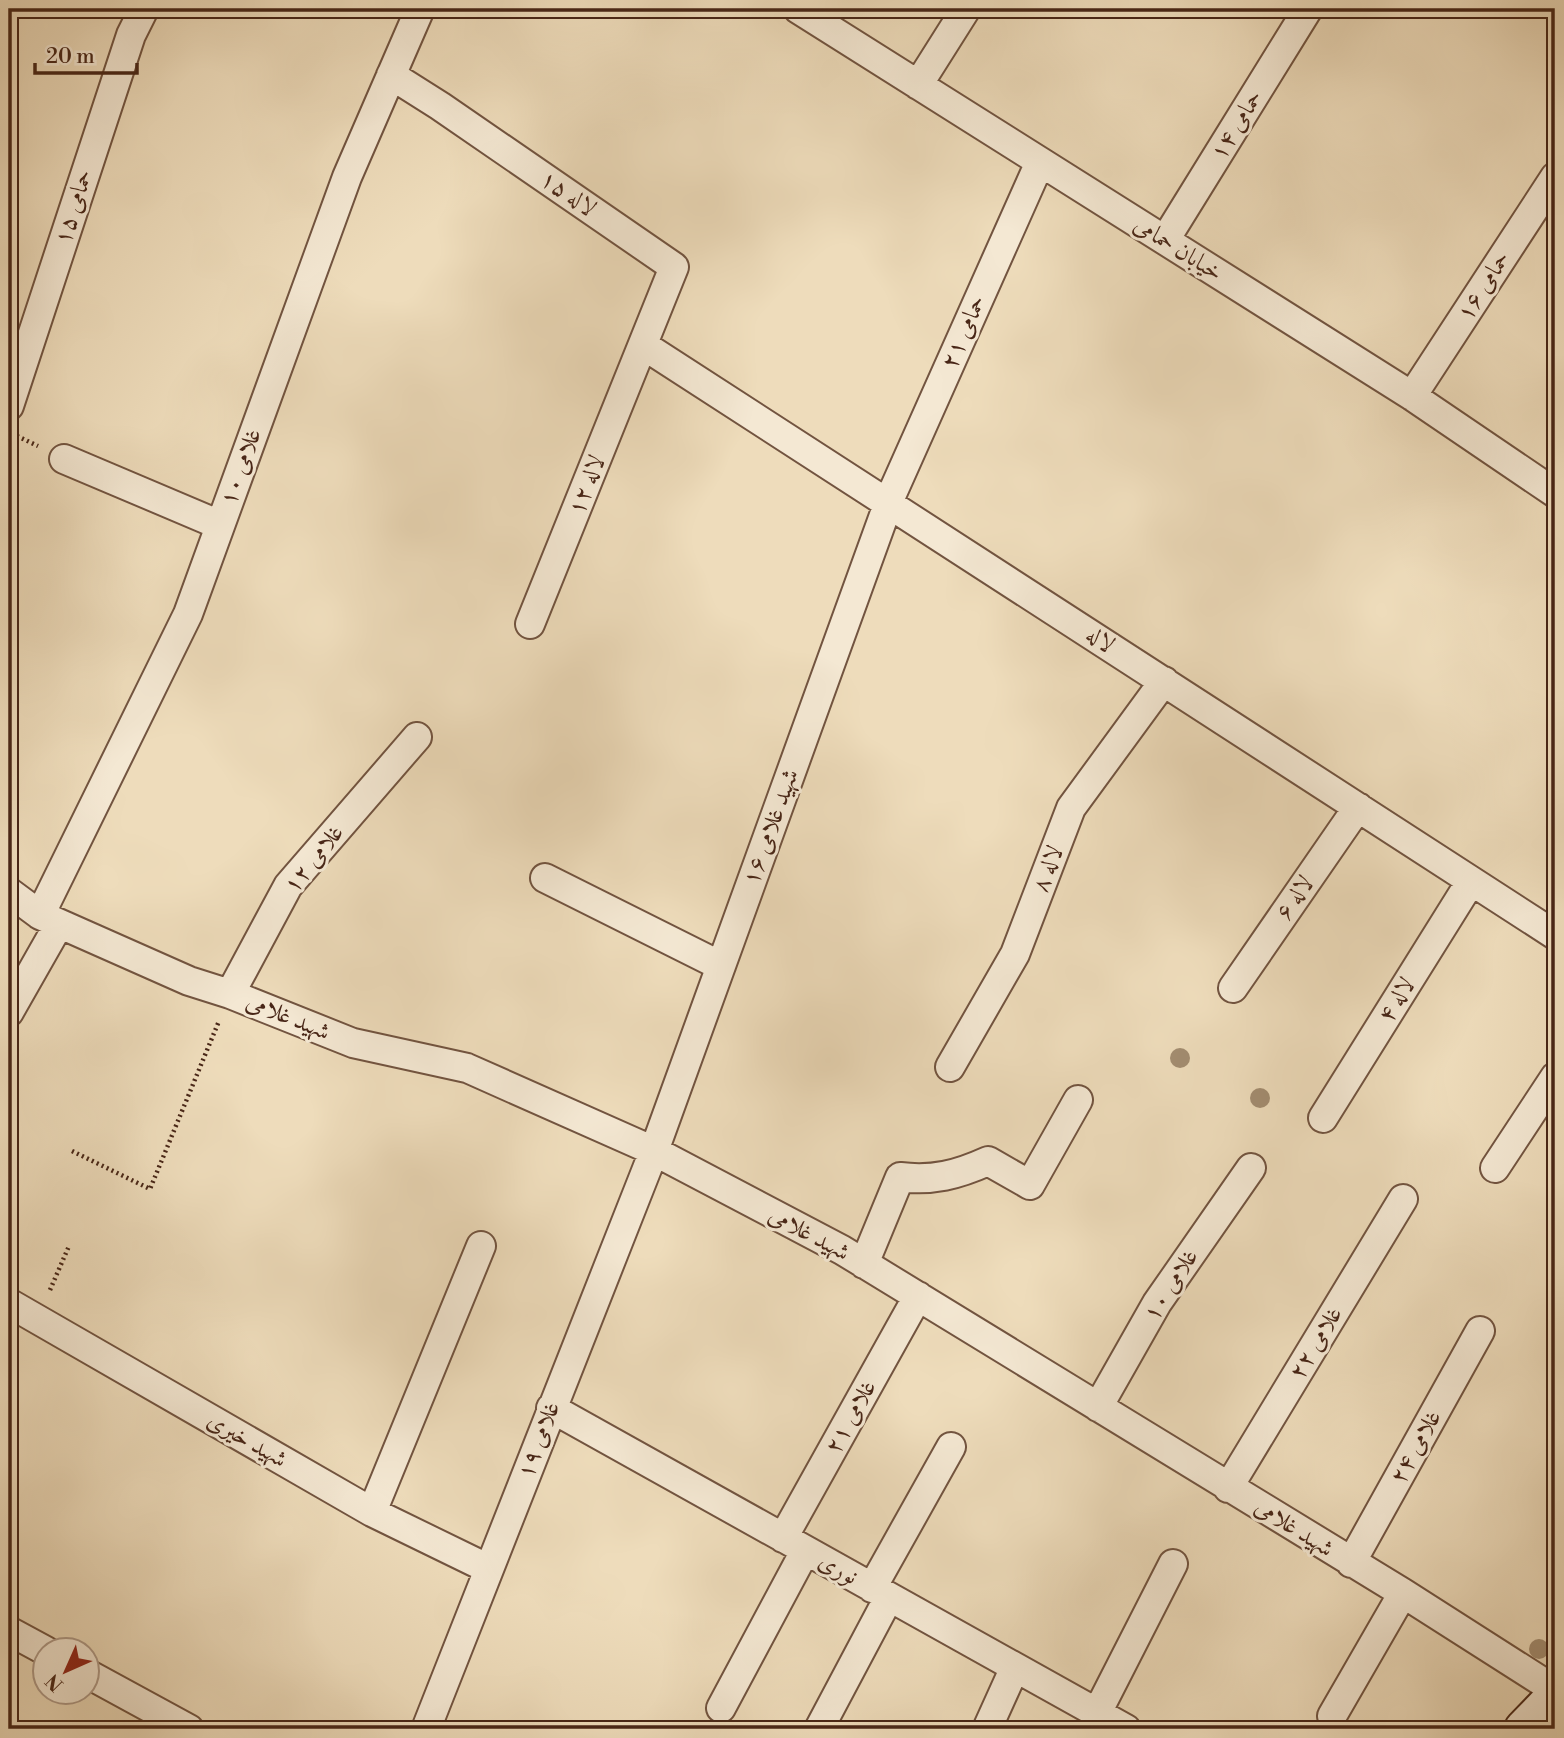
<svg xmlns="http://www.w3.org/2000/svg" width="1564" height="1738" font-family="'Libre Bodoni',Amiri,serif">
	<rect width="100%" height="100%" fill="#eedcbb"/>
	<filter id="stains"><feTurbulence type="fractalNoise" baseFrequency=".00286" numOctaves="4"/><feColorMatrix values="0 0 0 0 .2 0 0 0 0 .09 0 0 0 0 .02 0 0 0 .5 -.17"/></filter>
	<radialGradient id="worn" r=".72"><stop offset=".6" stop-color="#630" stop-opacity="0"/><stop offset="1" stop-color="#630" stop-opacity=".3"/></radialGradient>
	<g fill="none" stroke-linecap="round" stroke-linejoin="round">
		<defs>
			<path id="street" d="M798,9L1412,396L1555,493
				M391,75L440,106L674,267L530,624
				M918,85L966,9
				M1165,240L1308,9
				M643,345L1555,935
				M1412,396L1555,177
				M9,406L131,35L144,9
				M64,459L220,525
				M545,878L721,966
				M9,892L40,915L189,981L230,994L353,1043L467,1068L654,1151L842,1250L1403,1593L1555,1690
				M40,915L188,614L347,177L420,9
				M1233,988L1358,807
				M230,994L288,886L417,737
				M9,1012L59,924
				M950,1067L1015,954L1071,808L1164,681
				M1323,1118L1471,881
				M1495,1168L1555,1077
				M864,1264L900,1177C933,1181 957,1175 988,1161L1030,1185L1078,1100
				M9,1303L372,1512L489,1569
				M1098,1407L1157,1303L1251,1168
				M551,1408L1126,1729
				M1228,1488L1403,1199
				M372,1512L481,1246
				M783,1538L918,1296
				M1351,1563L1480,1331
				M872,1588L951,1447
				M9,1631L46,1651
				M88,1674L189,1729
				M721,1708L805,1551
				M1097,1713L1173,1564
				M1332,1716L1403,1593
				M426,1729L654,1151L891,496L1040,162
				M819,1729L889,1597
				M987,1729L1015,1667"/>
			<path id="secondary" d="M1524,1729L1555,1697"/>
		</defs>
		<use href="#street" stroke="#725440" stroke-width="32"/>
		<use href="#secondary" stroke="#482617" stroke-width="42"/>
		<path stroke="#482617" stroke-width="4.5" stroke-dasharray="2 3.5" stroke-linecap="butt" d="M17,436L38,446
			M72,1151L150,1189L219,1021
			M50,1290L69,1246"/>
		<use href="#street" stroke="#f4e8d3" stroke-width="28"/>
		<use href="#secondary" stroke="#f4e8d3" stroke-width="38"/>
	</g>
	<g fill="#a38d71">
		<circle cx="1180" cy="1058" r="10"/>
		<circle cx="1260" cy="1098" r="10"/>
		<circle cx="1539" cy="1649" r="10"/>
	</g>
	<g text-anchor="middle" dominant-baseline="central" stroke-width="6" stroke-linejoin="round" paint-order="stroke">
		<g font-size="24" fill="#482617" stroke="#f4e8d3">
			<text transform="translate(1237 125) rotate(-58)">حمامی ۱۴</text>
			<text transform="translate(568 194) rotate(35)">لاله ۱۵</text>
			<text transform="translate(74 207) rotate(-72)">حمامی ۱۵</text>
			<text transform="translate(1178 249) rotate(32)">خیابان حمامی</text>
			<text transform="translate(1484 286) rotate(-57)">حمامی ۱۶</text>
			<text transform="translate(964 332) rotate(-66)">حمامی ۲۱</text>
			<text transform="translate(241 467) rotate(-70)">غلامی ۱۰</text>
			<text transform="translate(587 485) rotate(-68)">لاله ۱۲</text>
			<text transform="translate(1100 640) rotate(33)">لاله</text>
			<text transform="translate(771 827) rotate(-70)">شهید غلامی ۱۶</text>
			<text transform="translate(314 859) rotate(-51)">غلامی ۱۲</text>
			<text transform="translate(1048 869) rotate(-69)">لاله ۸</text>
			<text transform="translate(1295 898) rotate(-55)">لاله ۶</text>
			<text transform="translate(1397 1000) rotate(-58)">لاله ۴</text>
			<text transform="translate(288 1017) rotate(22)">شهید غلامی</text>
			<text transform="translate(809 1234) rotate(28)">شهید غلامی</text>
			<text transform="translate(1171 1285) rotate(-57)">غلامی ۱۰</text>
			<text transform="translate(1316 1343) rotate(-59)">غلامی ۲۲</text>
			<text transform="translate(851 1417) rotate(-61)">غلامی ۲۱</text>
			<text transform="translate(247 1440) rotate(30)">شهید خیری</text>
			<text transform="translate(539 1440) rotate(-69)">غلامی ۱۹</text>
			<text transform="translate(1416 1447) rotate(-61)">غلامی ۲۴</text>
			<text transform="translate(1294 1528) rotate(32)">شهید غلامی</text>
			<text transform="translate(838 1569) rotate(29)">نوری</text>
		</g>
	</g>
	<rect width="1564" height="1738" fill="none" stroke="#eedcbb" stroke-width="35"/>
	<rect x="10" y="10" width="1543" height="1717" fill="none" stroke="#482617" stroke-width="3.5"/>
	<rect x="18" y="18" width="1529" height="1703" fill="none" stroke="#482617" stroke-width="2"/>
	<g transform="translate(66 1671) rotate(225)"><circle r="33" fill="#f4e8d3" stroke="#af9a88" stroke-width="2"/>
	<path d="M0-5L12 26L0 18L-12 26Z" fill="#8f2418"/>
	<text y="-10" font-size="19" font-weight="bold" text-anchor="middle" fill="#482617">N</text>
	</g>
	<path d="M35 63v10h102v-10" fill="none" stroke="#482617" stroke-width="3.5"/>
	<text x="46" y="63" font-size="21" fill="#482617" stroke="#f4e8d3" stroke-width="5" paint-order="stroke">20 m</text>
	<rect width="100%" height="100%" filter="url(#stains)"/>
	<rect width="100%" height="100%" fill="url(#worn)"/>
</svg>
